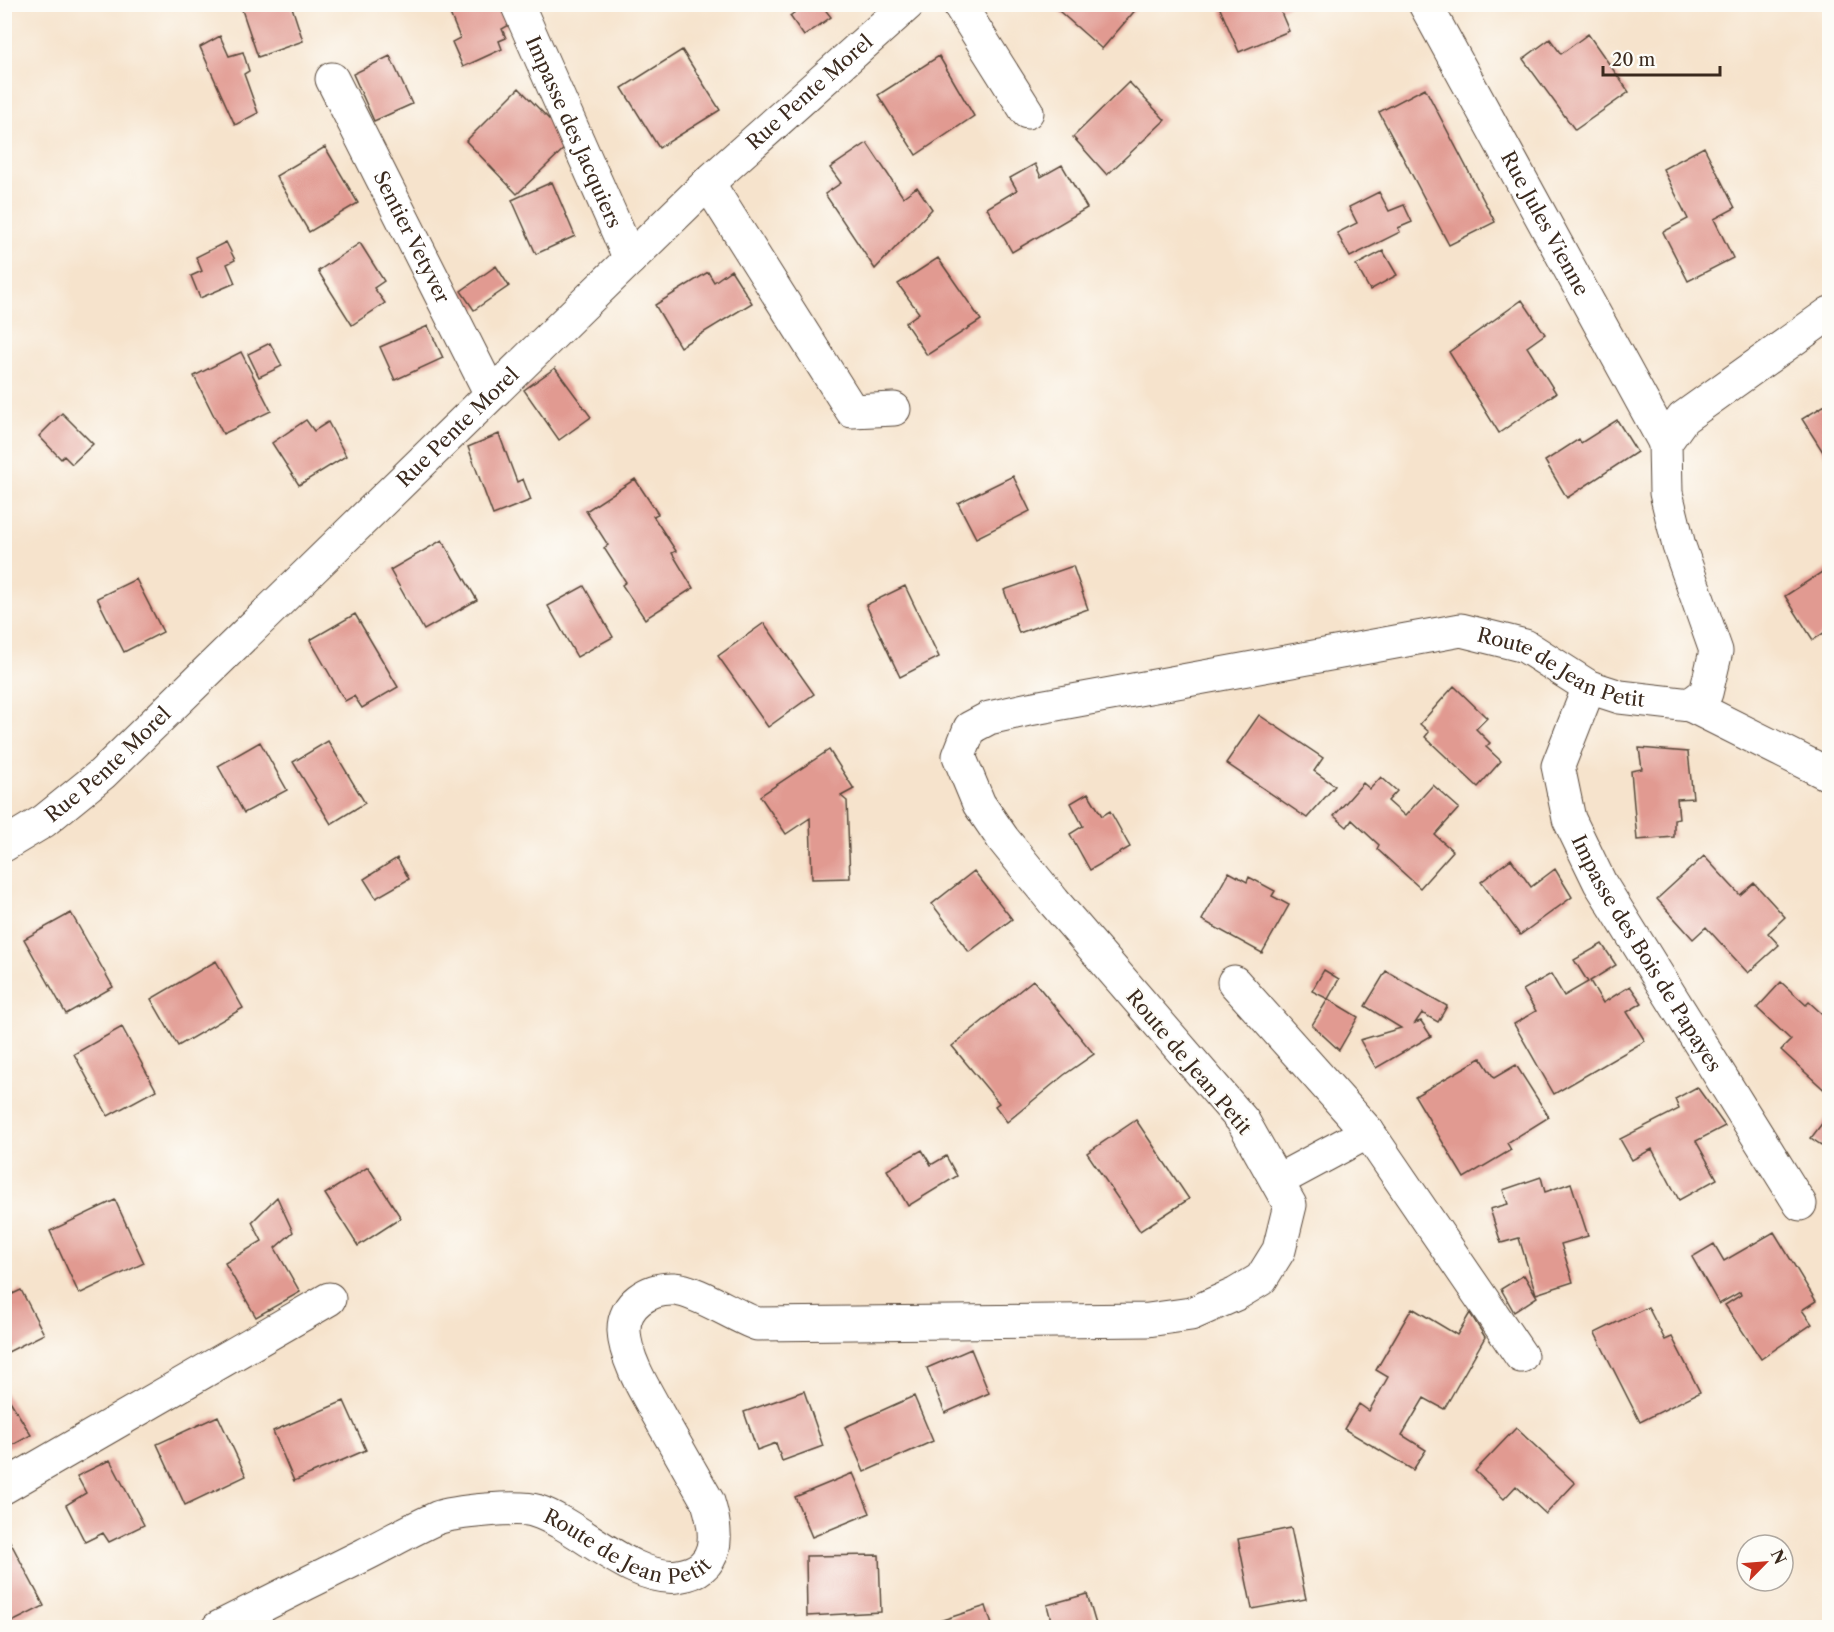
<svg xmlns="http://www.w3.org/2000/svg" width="1834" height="1632" font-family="'Libre Caslon Text',serif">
	<rect width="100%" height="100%" fill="#fdfcf7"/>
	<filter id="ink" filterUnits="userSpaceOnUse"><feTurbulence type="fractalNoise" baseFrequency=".0167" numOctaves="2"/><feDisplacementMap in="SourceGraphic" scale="12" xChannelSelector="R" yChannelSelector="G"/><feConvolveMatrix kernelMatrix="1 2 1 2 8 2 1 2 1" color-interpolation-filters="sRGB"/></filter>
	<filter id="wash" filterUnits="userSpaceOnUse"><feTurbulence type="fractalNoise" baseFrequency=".008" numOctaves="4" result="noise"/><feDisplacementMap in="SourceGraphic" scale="24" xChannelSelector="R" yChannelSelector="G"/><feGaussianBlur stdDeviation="1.35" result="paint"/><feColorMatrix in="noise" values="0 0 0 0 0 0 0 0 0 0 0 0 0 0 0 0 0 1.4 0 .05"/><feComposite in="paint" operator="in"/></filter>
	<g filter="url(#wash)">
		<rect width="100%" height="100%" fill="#f6e3cc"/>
		<g id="blocks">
			<path fill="#e19a91" d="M240,4H291L303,41L258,57Z
				M446,4H502L511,24L502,29L506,38L499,41L502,49L463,67L452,42L460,38Z
				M801,4H827L823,7L831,17L804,36L790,16L803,6Z
				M1051,4H1135L1138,7L1102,49Z
				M1218,4H1292L1280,10L1289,31L1239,52Z
				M1588,34L1629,92L1575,130L1523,59L1550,39L1561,54Z
				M220,36L229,56L243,52L249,71L244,74L258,113L235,125L200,47Z
				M682,50L720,110L659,148L622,88Z
				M390,56L412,104L374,121L353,74Z
				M939,56L974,116L916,155L878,95Z
				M1129,82L1165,120L1107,175L1073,137Z
				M519,88L571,142L517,194L466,141Z
				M1425,88L1495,222L1449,245L1379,112Z
				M867,143L903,197L917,187L932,209L875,269L825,194L841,183L830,168Z
				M325,147L358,203L309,232L276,176Z
				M1704,147L1735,208L1714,219L1733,258L1688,281L1663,232L1688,219L1663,169Z
				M1035,164L1041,177L1062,165L1087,208L1012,252L987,208L1017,190L1010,178Z
				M552,182L575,236L536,254L512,200Z
				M1379,192L1389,211L1404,205L1412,222L1398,228L1400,232L1350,257L1337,233L1357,223L1349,207Z
				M226,242L235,260L227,264L235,283L200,298L191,276L202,271L196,257Z
				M360,243L384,281L374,288L385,303L352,325L318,271Z
				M1383,251L1397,275L1370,290L1356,265Z
				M938,258L981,320L927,355L905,323L919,313L898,284Z
				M496,266L509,286L474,310L461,291Z
				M731,270L752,303L680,347L655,305L708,272L714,282Z
				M1522,300L1545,334L1527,347L1556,393L1499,433L1449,352Z
				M428,326L443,358L395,380L380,347Z
				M270,343L282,366L259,377L248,354Z
				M241,352L271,411L223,434L194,376Z
				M555,368L591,417L559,440L524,390Z
				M1830,402V463L1802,419Z
				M62,413L93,444L72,464L64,456L61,459L39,436Z
				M306,420L314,431L328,422L346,456L299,485L272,443Z
				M1617,420L1637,452L1567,498L1545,461L1579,439L1581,443Z
				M499,434L517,482L523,479L531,500L493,515L468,447Z
				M1013,476L1030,511L976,538L958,503Z
				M635,479L658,514L653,516L676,551L672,553L693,588L645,619L622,585L626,582L604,548L608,545L586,511Z
				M442,540L477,600L424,630L390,570Z
				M1073,566L1088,609L1019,633L1004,590Z
				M1828,568L1830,629L1813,640L1785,596Z
				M136,579L163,632L124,652L97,598Z
				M584,586L613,637L577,657L548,606Z
				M905,586L939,657L900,677L866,605Z
				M355,614L398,687L362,708L354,696L345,701L310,640Z
				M764,623L814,694L768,727L718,656Z
				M1454,686L1487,718L1476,729L1490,743L1486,747L1501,761L1478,787L1425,737L1429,732L1420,724Z
				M1259,715L1323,758L1314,771L1335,786L1307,818L1226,763Z
				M328,741L365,803L331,824L293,762Z
				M260,742L287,790L244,813L218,766Z
				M1639,748L1688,752L1693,798L1677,799L1679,818L1674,819V837L1637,840L1631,771L1642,769Z
				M829,750L854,789L841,796L847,801L850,878L812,879L810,818L786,834L760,796Z
				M1381,777L1397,791L1388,801L1405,816L1433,785L1459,808L1435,835L1453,851L1420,888L1377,849L1379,845L1352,820L1347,827L1334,816L1363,783L1370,789Z
				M1088,793L1102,816L1110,811L1130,847L1090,870L1070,834L1083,826L1071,803Z
				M1704,856L1740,895L1754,883L1785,917L1768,933L1779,945L1748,973L1706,927L1693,939L1657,899Z
				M397,858L409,879L376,898L364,879Z
				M1511,859L1531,887L1555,869L1572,897L1520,935L1481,882Z
				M974,871L1012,919L969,952L932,904Z
				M1229,872L1247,882L1249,877L1275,891L1272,896L1289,905L1262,953L1202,920Z
				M71,913L113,987L66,1014L24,939Z
				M1602,944L1616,965L1590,981L1603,1003L1630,986L1642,1003L1627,1012L1645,1041L1554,1094L1514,1024L1536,1011L1523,990L1551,974L1564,996L1588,982L1574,960Z
				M216,961L243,1008L178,1046L151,999Z
				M1324,970L1339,979L1328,999L1312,991Z
				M1386,971L1447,1006L1438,1022L1422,1013L1415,1023L1421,1021L1431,1036L1376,1068L1360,1040L1401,1028L1365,1006Z
				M1033,980L1094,1054L1064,1075L1007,1122L995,1106L999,1103L952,1046Z
				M1781,982L1806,1005L1809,1002L1830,1021L1827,1024L1830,1027V1095L1781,1050L1791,1040L1757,1008Z
				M1328,999L1358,1017L1339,1050L1312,1025Z
				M122,1027L156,1090L108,1116L74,1054Z
				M1481,1058L1494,1078L1516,1065L1549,1117L1507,1143L1511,1150L1464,1178L1415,1096Z
				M1697,1087L1725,1126L1696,1141L1717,1179L1679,1200L1652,1149L1632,1160L1620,1139L1679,1109L1675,1099Z
				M1830,1113V1151L1811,1138Z
				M1136,1120L1189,1199L1140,1231L1087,1153Z
				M922,1150L931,1165L946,1156L957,1176L908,1206L887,1170Z
				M368,1167L401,1218L358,1246L325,1194Z
				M1541,1177L1545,1192L1571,1183L1588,1236L1561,1244L1573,1282L1536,1294L1519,1238L1501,1243L1490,1209L1508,1204L1503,1190Z
				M277,1197L293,1232L275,1248L300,1292L256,1317L225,1263L262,1241L252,1222Z
				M115,1200L144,1263L79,1294L50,1231Z
				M1774,1232L1816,1301L1802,1310L1812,1324L1761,1359L1725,1305L1741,1295L1740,1292L1719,1304L1692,1257L1714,1244L1724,1261Z
				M1524,1275L1537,1297L1514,1312L1501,1289Z
				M21,1290L44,1334L4,1354V1298Z
				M1648,1307L1665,1340L1672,1337L1700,1392L1640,1422L1595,1333Z
				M1412,1308L1457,1335L1470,1313L1485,1337L1444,1409L1424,1398L1402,1435L1426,1450L1413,1470L1344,1429L1359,1404L1369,1411L1388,1377L1376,1370Z
				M971,1349L989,1393L945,1413L927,1368Z
				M4,1391L31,1435L4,1450Z
				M804,1391L823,1446L782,1461L776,1443L757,1450L744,1412Z
				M914,1396L933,1441L864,1472L845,1427Z
				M344,1401L366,1450L294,1481L273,1431Z
				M218,1416L246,1476L185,1505L157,1444Z
				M1516,1428L1575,1483L1546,1514L1516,1486L1504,1499L1475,1471Z
				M110,1460L144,1525L109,1542L103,1533L85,1542L66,1505L86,1493L77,1476Z
				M853,1473L870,1513L812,1537L795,1497Z
				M1291,1528L1306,1599L1252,1609L1238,1539Z
				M4,1530L44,1606L4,1626Z
				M879,1555L881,1612L807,1616L806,1556Z
				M1087,1594L1097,1628H1053L1047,1605Z
				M986,1606L993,1628H935L933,1623Z"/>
		</g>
	</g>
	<g filter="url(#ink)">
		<use href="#blocks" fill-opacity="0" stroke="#574638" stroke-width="1.5"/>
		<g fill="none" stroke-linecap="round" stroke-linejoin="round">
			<defs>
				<g id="minor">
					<path id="s1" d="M517,4L630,259"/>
					<path d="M959,4L1027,112"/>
					<path id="s2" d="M1425,4L1665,443"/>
					<path id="s3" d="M332,79L491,394"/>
					<path d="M708,183L852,411L894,409"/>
					<path id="s4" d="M1589,687L1558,766L1569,819L1600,883L1800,1204"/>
					<path d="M1690,705L1830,775"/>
					<path id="s5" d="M4,845L44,821L102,774L708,183L908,4"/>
					<path d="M1234,982L1368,1132L1521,1356"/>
					<path d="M1277,1181L1368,1132"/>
					<path d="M4,1487L329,1299"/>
					<path id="s6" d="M218,1628C267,1603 315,1579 364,1555C388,1543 412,1529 437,1518C453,1512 520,1505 536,1511C579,1525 633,1582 678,1576C721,1570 718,1534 708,1502C693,1476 678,1449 663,1423C649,1397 625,1361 624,1331C623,1304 649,1288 674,1289C696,1290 734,1316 757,1324L1148,1320L1191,1314L1236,1294L1261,1279L1279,1250L1290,1205L1243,1121L1054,902L1003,839L979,804L959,756L970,728L989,718L1029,709L1461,630L1525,646L1589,687L1620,697L1690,705L1706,693L1716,651L1679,546L1666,493L1665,443L1683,418L1830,313"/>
				</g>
			</defs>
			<use href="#minor" stroke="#574638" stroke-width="35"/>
			<use href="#minor" stroke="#fff" stroke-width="33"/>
		</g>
	</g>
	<g text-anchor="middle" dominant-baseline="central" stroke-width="4.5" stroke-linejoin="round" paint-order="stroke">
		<g font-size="20" fill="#3b2a1e" stroke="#fdfcf7">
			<text stroke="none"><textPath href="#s5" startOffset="1104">Rue Pente Morel</textPath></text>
			<text stroke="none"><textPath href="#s1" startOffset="140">Impasse des Jacquiers</textPath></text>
			<text stroke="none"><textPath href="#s2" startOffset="250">Rue Jules Vienne</textPath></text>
			<text stroke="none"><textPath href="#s3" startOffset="177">Sentier Vetyver</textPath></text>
			<text stroke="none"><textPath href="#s5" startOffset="618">Rue Pente Morel</textPath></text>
			<text stroke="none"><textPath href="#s6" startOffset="2748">Route de Jean Petit</textPath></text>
			<text stroke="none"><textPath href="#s5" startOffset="132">Rue Pente Morel</textPath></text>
			<text stroke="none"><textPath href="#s4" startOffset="294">Impasse des Bois de Papayes</textPath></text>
			<text transform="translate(1189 1062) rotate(50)">Route de Jean Petit</text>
			<text stroke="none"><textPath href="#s6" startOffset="446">Route de Jean Petit</textPath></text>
		</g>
	</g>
	<rect width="1834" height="1632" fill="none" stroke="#fdfcf7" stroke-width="24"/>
	<g transform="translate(1765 1563) rotate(65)"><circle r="28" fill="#fdfcf7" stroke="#afa8a0" stroke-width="1.5"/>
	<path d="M0-4.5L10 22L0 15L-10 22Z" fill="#c8321e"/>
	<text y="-9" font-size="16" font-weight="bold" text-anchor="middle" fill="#3b2a1e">N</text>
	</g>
	<path d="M1603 66v9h117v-9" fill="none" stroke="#3b2a1e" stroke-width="3"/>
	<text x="1612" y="66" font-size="18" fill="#3b2a1e" stroke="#fdfcf7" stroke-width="4.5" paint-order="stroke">20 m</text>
</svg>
